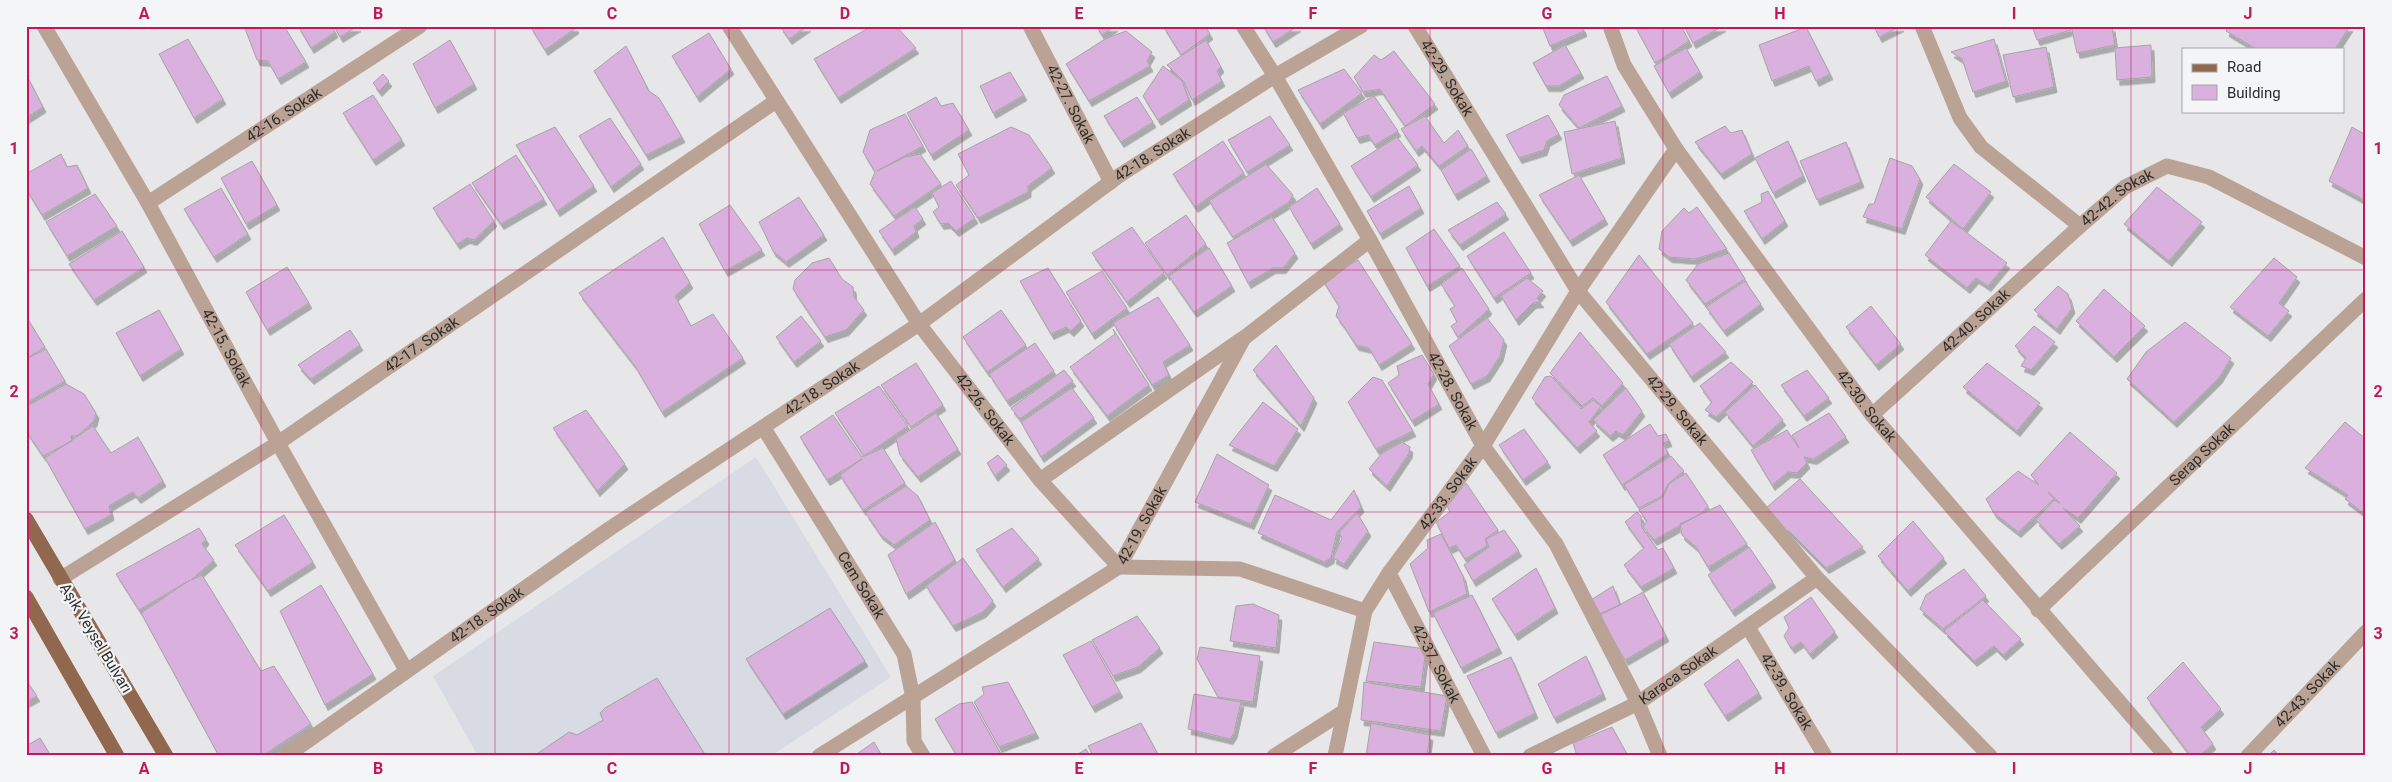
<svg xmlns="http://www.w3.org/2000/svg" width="2392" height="782" font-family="Roboto,sans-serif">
	<defs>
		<filter id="shadow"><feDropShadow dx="3" dy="5.5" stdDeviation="0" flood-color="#0004"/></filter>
	</defs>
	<rect width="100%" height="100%" fill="#e7e7e9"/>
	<path fill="#d8dbe4" d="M756,457L891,677L771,756H478L433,676Z"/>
	<path fill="#d9b0de" stroke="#a6a4a6" filter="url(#shadow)" d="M244,26H284L306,62L278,79L268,61L257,60Z
		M298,26H332L335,32L311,48Z
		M334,26H358L340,37Z
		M530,26H575L576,28L545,50Z
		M780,26H808L789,39Z
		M872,26H896L916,48L838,98L814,59Z
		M1096,26H1115L1102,35Z
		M1163,26H1205L1210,34L1181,55Z
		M1263,26H1298L1273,42Z
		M1542,26H1582L1584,31L1550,46Z
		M1635,26H1681L1689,41L1655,63Z
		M1684,26H1723L1693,43Z
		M1874,26H1901L1879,37Z
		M2032,26H2070L2071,30L2037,40Z
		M2071,26H2112L2115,45L2077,53Z
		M2228,26H2350L2335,49H2256L2226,31Z
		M1806,27L1830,74L1816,81L1809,66L1772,81L1759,45Z
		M1126,31L1152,52L1147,61L1150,66L1089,101L1066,64L1105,39Z
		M709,33L731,69L697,97L672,56Z
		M188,39L223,99L194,118L159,54Z
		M1994,39L2006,81L1973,92L1962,59L1951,52Z
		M450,40L474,84L435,108L413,64Z
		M1206,40L1221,67L1217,71L1222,81L1192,100L1184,82L1167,65Z
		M1565,45L1581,73L1559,86H1546L1533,63Z
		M2151,45L2152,77L2117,80L2115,48Z
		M626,46L649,91L659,98L682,137L646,155L594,71Z
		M2046,47L2054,87L2013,97L2003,55Z
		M1686,48L1700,72L1669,93L1654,66Z
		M1394,51L1435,104L1405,126L1380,89L1363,92L1354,77L1374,55L1381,60Z
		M1163,66L1182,81L1189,100L1158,120L1143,96Z
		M1344,69L1362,93L1320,124L1298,90Z
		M1010,72L1024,95L993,113L980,86Z
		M26,74L43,107L26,118Z
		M383,74L389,81L379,91L373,83Z
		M1607,76L1622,106L1579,128L1559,105L1564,95Z
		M373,95L402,140L373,160L343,113Z
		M1374,96L1398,131L1375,145L1368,135L1357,138L1343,113Z
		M936,97L941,106L953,103L969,130L931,155L907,113Z
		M1137,97L1153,122L1121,142L1104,116Z
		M905,114L923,146L877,171L905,157L920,154L941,184L894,216L870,184L875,172L863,152L870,130Z
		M1548,115L1559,134L1547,141L1544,150L1519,158L1506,135Z
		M1270,116L1290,145L1247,172L1228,140Z
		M1425,116L1444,143L1458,130L1468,146L1439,166L1422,146L1416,151L1401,129Z
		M610,118L641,164L611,187L579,136Z
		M1615,121L1622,158L1572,174L1564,132Z
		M1725,126L1731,133L1742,130L1752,154L1721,174L1695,142Z
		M555,127L594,186L557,211L516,145Z
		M1011,127L1029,135L1052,168L1028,186V192L978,218L956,185L969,175L958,154Z
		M2352,127L2366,135V201L2329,181Z
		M1397,137L1418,165L1371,197L1351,166Z
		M1223,141L1244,173L1195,207L1173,174Z
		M1788,141L1803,176L1773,193L1755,158Z
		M1846,142L1861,182L1817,200L1800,161Z
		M1471,149L1487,176L1455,195L1441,170Z
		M61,154L67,167L77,165L88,188L42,215L26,189V174Z
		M516,155L544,199L501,224L472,183Z
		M1890,158L1912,166L1920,179L1902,229L1863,217L1869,204H1874Z
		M252,161L277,205L246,224L221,178Z
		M1266,164L1293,195L1289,202L1233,237L1209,201Z
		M1954,164L1991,192L1963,229L1926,197Z
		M1579,175L1605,219L1570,241L1539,195Z
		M951,181L975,218L956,231L948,223L941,224L933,212L939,207L932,193Z
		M470,184L494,221L474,240L467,238L457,244L433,208Z
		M1409,186L1421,208L1380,234L1367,211Z
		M2157,187L2202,222L2169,261L2124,224Z
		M221,188L248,234L214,257L184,209Z
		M1317,188L1340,224L1311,244L1289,207Z
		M1768,191L1785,221L1762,239L1744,211L1762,202L1761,194Z
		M95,194L117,226L67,256L46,222Z
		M799,197L824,235L786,262L773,251L759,222Z
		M1497,202L1506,214L1460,245L1448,230Z
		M730,205L762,250L725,271L699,224Z
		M915,207L923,219L914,226L916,232L892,250L879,231Z
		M1697,207L1727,249L1695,259L1669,257L1659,249L1662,231L1684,208L1689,213Z
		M1186,215L1206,244L1167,275L1145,243Z
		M1272,217L1295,253L1283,268H1273L1248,283L1227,243Z
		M1951,221L2007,263L1988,286L1976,278L1967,288L1925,255Z
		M1132,227L1164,273L1127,302L1092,253Z
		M1434,229L1460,266L1427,286L1406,248Z
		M122,231L144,267L94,300L69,264Z
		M1504,232L1531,273L1494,298L1467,256Z
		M663,237L690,283L675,296L691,326L713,314L743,358L662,412L635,366L579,293Z
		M1209,248L1232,286L1194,312L1169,276Z
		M1729,253L1745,279L1705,304L1686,280L1698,264Z
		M1639,255L1693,323L1647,354L1606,302Z
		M829,258L842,279L853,287L854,297L864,310L846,330L825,337L793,289L795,280L812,263Z
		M2274,258L2297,277L2279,303L2289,311L2268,336L2230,307Z
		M1358,260L1412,344L1379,365L1369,348L1356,345L1343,325L1336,316L1339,306L1322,279Z
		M287,267L309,303L267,330L246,292Z
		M1048,268L1081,321L1071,331L1066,327L1051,334L1020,281Z
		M1462,268L1489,309L1458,337L1451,326L1457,322L1450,309L1455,306L1441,284Z
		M1102,271L1127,308L1092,334L1066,292Z
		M1527,278L1543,291L1537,298L1541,302L1533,303L1516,320L1501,296Z
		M1745,281L1761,304L1724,331L1706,307Z
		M2058,286L2068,294L2072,308L2057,329L2034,310Z
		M2104,289L2145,326L2114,357L2076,321Z
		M1158,297L1190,345L1163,362L1169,375L1152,385L1113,323Z
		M1871,306L1901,344L1876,365L1846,327Z
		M159,310L181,349L140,376L116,333Z
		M1001,310L1026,345L987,372L963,337Z
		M26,316L45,347L26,359Z
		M801,316L821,341L794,362L776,337Z
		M1487,318L1504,340L1500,356L1487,376L1471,384L1449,346Z
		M2185,322L2231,358L2219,378L2174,422L2127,379L2146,352Z
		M1700,323L1726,352L1691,377L1669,344Z
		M2034,326L2055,342L2031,370L2021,366L2026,358L2015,346Z
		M1113,329L1149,385L1107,416L1070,367L1115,334Z
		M350,330L360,345L311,379L298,365Z
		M1580,332L1623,383L1602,406L1593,398L1582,406L1550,373Z
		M1035,343L1054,371L1007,401L989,374Z
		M1276,345L1314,398L1301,426L1253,370Z
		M46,349L65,381L26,403V359Z
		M1422,355L1434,374L1428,384L1439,404L1412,421L1388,383L1399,375L1397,366Z
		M1731,362L1753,382L1716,417L1705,410L1712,402L1700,386Z
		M916,363L943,405L911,427L881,385Z
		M1987,363L2040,403L2017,431L1963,387Z
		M1064,370L1073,381L1020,419L1011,408Z
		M1807,370L1829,398L1804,416L1781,385Z
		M1551,376L1581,409L1593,400L1601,406L1589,422L1597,431L1577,448L1532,398L1545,377Z
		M1373,377L1382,380L1413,431L1376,449L1348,402Z
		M66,384L84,394L96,413L94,421L77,436H71L72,441L43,456L26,431V407Z
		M1755,385L1783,420L1753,446L1725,412Z
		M879,386L908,426L864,456L835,413Z
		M1072,388L1094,418L1041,457L1021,422Z
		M1626,388L1642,411L1623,435L1616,431L1610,436L1593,420Z
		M1263,402L1298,429L1274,466L1229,445Z
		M586,410L625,464L597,491L553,428Z
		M936,413L958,449L918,477L900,455L896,439Z
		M1829,413L1846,437L1814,459L1804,457L1807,463L1797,473L1788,472L1772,485L1751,450L1787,430L1799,448L1792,435Z
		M833,415L862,457L883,448L905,483L863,510L840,475L862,459L827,480L800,437Z
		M2345,422L2366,439V515L2345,499L2348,495L2305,468Z
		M1650,424L1658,436L1666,434L1669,441L1663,443L1668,453L1622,485L1603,455Z
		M93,426L111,453L138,437L163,481L138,498L133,492L122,498L109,506L111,515L85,529L45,458Z
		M1524,429L1548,462L1523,480L1499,445Z
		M2070,432L2117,473L2078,518L2063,508L2080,526L2059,544L2036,520L2054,500L2060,503L2048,492L2054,499L2018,532L1994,513L1986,499L2018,471L2039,485L2031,475Z
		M1402,442L1410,447L1409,453L1387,486L1369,469L1382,453Z
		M1217,454L1269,485L1251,524L1195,502Z
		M998,455L1007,465L995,476L987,463Z
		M1671,456L1684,471L1668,484L1662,496L1639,508L1624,485Z
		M1686,473L1708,506L1702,513L1654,540L1643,527L1647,521L1639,510L1663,497L1669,484Z
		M1800,479L1863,547L1826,568L1789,531H1782L1766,508Z
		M1466,483L1498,530L1485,539L1487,546L1465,559L1456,545L1449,548L1436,522L1450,512L1447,506Z
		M906,486L918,496L930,520L894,545L880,534L865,512Z
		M1354,490L1361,507L1337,532L1331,558L1324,562L1258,533L1275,495L1331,520Z
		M1720,505L1747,544L1708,567L1696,547L1682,535L1680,524Z
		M1637,512L1641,516L1642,528L1658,550L1663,548L1674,568L1641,587L1624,565L1644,548L1625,522Z
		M1357,513L1368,531L1344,564L1333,558L1342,538L1339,533Z
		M284,515L313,562L268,591L235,545Z
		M1913,521L1944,558L1908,591L1878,556Z
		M935,522L955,560L906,594L888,555Z
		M199,528L206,539L202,544L214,560L191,580L202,575L261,671L274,666L311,724L262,756H219L141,613L190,580L139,610L116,574Z
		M1012,528L1039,559L1003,587L976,550Z
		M1504,530L1519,551L1473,581L1464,565L1489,547L1486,539Z
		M1441,534L1463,576L1467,594L1429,612L1410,564L1428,548L1427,540Z
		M1749,547L1773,582L1732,611L1708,575Z
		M963,558L993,601L983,612L953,626L926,586Z
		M1536,568L1555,608L1515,635L1492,599Z
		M1964,569L1986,596L1943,629L1920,609L1926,595Z
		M321,585L373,674L325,705L280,611Z
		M1613,586L1620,605L1599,614L1591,600Z
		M1643,592L1666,636L1625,660L1599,616Z
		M1472,595L1499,648L1461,668L1433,613Z
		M1811,597L1835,632L1810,654L1801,642L1792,648L1788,643L1784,636L1789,628L1784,617Z
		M1983,600L2021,639L2003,655L1994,646L1974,661L1944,631Z
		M1253,604L1279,615L1276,648L1230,641L1236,606Z
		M830,608L865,661L783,714L746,659Z
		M1137,616L1160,648L1138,667L1113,676L1092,640Z
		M1091,641L1120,692L1092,707L1063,655Z
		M1374,642L1426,649L1421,687L1366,681Z
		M1200,647L1260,656L1253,702L1218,697L1197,659Z
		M1586,656L1603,694L1554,718L1538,684Z
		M1511,657L1535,713L1496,733L1467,676Z
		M1738,659L1759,693L1725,716L1704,684Z
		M2183,662L2221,709L2201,727L2213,744L2199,756L2190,755L2147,698Z
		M657,678L706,756H534L569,732L577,735L603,720L600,713L605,708Z
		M26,680L37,696L26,702Z
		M1008,682L1036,733L999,747L974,702L984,694L982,687Z
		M1364,682L1447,696L1441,731L1361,720Z
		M1194,694L1241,702L1234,733L1230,739L1188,729Z
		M972,702L1002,756H957L935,719L959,704Z
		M1141,723L1159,756H1093L1088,746Z
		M1371,723L1430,735L1427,756H1366Z
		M1612,727L1628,756H1577L1573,743Z
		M40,738L51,756H26V746Z
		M874,742L882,756H854Z
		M1086,749L1090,756H1075Z
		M2274,750L2279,756H2268Z"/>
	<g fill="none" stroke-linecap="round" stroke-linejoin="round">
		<g stroke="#baa294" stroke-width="15">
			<path id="s1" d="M44,26L148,203L278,443L406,670"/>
			<path id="s2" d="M729,26L919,324L1040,480L1119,567L1240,569L1365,611"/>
			<path id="s3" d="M1030,26L1111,182"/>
			<path id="s4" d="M1243,26L1275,76L1370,240L1483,446L1556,544L1638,703L1660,756"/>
			<path id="s5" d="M1415,26L1578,291L1817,578L1990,756"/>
			<path id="s6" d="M1610,26L1624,65L1676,149L1872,415L2166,756"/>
			<path id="s7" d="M1922,26L1960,118L1981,147L2080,226L2125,187L2167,166L2209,177L2366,258"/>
			<path id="s8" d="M148,203L420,26"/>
			<path id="s9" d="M1872,415L2080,226"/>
			<path id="s10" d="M763,427L904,654L913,698L914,741L923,756"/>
			<path d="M1040,480L1242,339"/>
			<path id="s11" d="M1389,573L1484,756"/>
			<path id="s12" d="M60,579L278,443L776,101"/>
			<path id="s13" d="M2038,610L2366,299"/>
			<path id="s14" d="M1748,627L1825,756"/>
			<path id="s15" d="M286,756L609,529L919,324L1120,175L1275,76L1361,26"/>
			<path id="s16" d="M819,756L1119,567L1244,338L1370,240"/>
			<path d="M1274,756L1343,712"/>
			<path id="s17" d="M1335,756L1365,611L1389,573L1483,446L1578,291L1676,149"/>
			<path id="s18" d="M1530,756L1638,703L1817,578"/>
			<path id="s19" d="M2248,756L2366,632"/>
		</g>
		<path stroke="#91684e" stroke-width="15" d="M26,519L166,756
			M26,597L117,756"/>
	</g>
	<path fill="none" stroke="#c2185b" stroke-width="1" stroke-opacity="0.55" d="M261,26V756M495,26V756M729,26V756M962,26V756M1196,26V756M1430,26V756M1663,26V756M1897,26V756M2131,26V756M26,270H2366M26,512H2366"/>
	<g text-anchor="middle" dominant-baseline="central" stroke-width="4.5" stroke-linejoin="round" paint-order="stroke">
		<g font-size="15" fill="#2c2d2d" stroke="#f4f5f7">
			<text stroke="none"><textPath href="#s5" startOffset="61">42-29. Sokak</textPath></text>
			<text stroke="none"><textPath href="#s3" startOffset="88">42-27. Sokak</textPath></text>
			<text stroke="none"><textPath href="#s8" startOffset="162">42-16. Sokak</textPath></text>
			<text stroke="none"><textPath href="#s15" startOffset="1055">42-18. Sokak</textPath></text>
			<text stroke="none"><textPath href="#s7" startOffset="309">42-42. Sokak</textPath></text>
			<text stroke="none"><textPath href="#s9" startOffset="140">42-40. Sokak</textPath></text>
			<text stroke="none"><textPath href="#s12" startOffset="431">42-17. Sokak</textPath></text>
			<text stroke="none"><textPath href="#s1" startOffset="370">42-15. Sokak</textPath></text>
			<text stroke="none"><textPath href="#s15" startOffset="650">42-18. Sokak</textPath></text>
			<text stroke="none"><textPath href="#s4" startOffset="421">42-28. Sokak</textPath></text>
			<text stroke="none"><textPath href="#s6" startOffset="460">42-30. Sokak</textPath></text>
			<text stroke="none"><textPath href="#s2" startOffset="461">42-26. Sokak</textPath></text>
			<text stroke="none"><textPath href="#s5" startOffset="466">42-29. Sokak</textPath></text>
			<text stroke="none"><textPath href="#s13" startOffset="226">Serap Sokak</textPath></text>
			<text stroke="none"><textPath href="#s17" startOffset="292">42-33. Sokak</textPath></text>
			<text stroke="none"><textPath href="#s16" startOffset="402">42-19. Sokak</textPath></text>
			<text stroke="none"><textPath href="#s10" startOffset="186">Cem Sokak</textPath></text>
			<text stroke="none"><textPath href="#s15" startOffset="245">42-18. Sokak</textPath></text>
			<text transform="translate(96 638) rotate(59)">Aşık Veysel Bulvarı</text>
			<text stroke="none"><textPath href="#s11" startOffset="102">42-37. Sokak</textPath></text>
			<text stroke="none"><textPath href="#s18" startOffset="169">Karaca Sokak</textPath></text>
			<text stroke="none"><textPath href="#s14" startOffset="75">42-39. Sokak</textPath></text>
			<text stroke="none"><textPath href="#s19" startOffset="86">42-43. Sokak</textPath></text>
		</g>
	</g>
	<rect width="2392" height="782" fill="none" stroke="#f4f5f7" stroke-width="55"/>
	<rect x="2182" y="48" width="162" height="65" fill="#f4f5f7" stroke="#a4a5a6"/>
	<rect x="2192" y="64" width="25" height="8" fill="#91684e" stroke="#a4a5a6"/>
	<text x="2227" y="72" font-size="15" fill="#2c2d2d">Road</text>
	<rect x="2192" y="85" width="25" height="15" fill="#d9b0de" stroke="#a4a5a6"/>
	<text x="2227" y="98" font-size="15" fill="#2c2d2d">Building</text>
	<rect x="28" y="28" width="2336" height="726" fill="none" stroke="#c2185b" stroke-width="2"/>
	<g font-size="16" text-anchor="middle" font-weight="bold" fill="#c2185b">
		<text x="144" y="19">A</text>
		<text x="378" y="19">B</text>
		<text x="612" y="19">C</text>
		<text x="845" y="19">D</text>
		<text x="1079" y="19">E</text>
		<text x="1313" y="19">F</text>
		<text x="1547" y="19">G</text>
		<text x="1780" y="19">H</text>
		<text x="2014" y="19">I</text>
		<text x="2248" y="19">J</text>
		<text x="14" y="154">1</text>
		<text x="2378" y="154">1</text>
		<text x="14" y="397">2</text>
		<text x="2378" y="397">2</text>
		<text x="14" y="639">3</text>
		<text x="2378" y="639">3</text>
		<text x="144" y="774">A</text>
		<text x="378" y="774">B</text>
		<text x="612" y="774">C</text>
		<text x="845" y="774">D</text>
		<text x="1079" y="774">E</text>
		<text x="1313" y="774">F</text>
		<text x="1547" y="774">G</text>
		<text x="1780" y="774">H</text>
		<text x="2014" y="774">I</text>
		<text x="2248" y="774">J</text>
	</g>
</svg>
